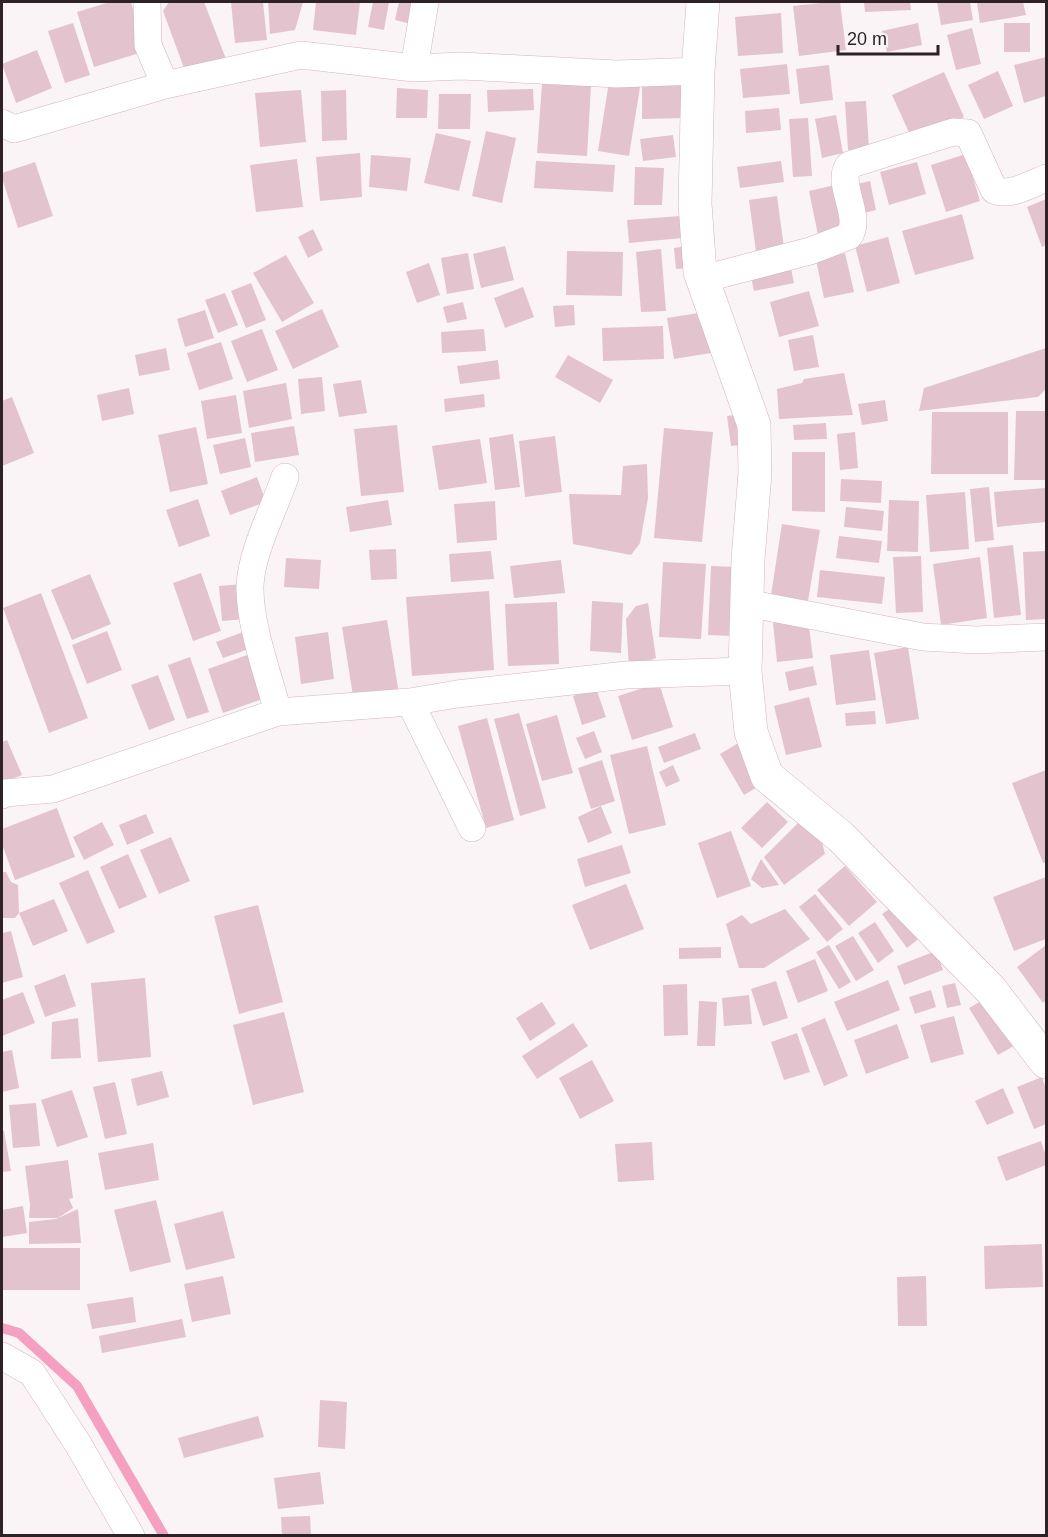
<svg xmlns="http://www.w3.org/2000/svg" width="1048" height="1537" font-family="Arial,sans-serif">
	<rect width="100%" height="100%" fill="#fbf4f6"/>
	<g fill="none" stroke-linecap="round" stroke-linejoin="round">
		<path stroke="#f5a0c0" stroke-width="10" d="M2,1328L19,1333L77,1386L164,1536"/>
	</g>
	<path fill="#e3c3cd" d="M110,2H131L146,51L94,67L77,12Z
		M169,2H204L226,59L184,68L163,11Z
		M231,2H263L267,40L235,43Z
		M268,2H303L295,30L270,34Z
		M316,2H360L356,35L313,30Z
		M373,2H389L384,30L368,27Z
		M399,2H415L411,24L395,20Z
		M830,2H840L846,50L799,56L793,6Z
		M864,2H910L911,10L865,12Z
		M937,2H970L973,20L941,25Z
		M987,2H1023L1026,15L980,23L977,3Z
		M781,13L783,53L738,56L735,17Z
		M73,23L90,75L65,83L48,31Z
		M918,23L922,45L887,52L882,31Z
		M1004,23H1030V52H1004Z
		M972,28L981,64L956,70L947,35Z
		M37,50L52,88L16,103L2,64Z
		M1046,57V96L1024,103L1014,65Z
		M787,64L790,94L743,98L740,69Z
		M829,65L833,100L800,104L796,69Z
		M998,71L1013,106L984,119L968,85Z
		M944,72L964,117L912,139L892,95Z
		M609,82L640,87L629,156L598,151Z
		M686,82L687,118L642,119V83Z
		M542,84L591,86L587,156L537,153Z
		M397,88L428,90L427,118H396Z
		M533,89L534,110L488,112L487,90Z
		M301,90L306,142L260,147L255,93Z
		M346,90L347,140L322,141L321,91Z
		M439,94H471L470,129H438Z
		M866,101L869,149L848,150L845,102Z
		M779,108L781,130L746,133L745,111Z
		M836,115L843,153L822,158L815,119Z
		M808,118L812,176L793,177L789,119Z
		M486,131L516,138L502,203L472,196Z
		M436,133L471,141L459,191L424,183Z
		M673,135L676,157L643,161L640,139Z
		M360,153L362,197L320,201L316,157Z
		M966,154L980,201L946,212L931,165Z
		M371,155L411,158L407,191L369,187Z
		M297,159L303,207L256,212L250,165Z
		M536,161L615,165L613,192L534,188Z
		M781,161L784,182L740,188L737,167Z
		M35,162L53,216L18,228L2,178V173Z
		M917,162L926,194L889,205L880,172Z
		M635,167L664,168L662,205H634Z
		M870,181L876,210L860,214L853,185Z
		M835,185L845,230L818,235L809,191Z
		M777,196L784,248L756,252L749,200Z
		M1046,199V245L1042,247L1027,207Z
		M962,214L974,259L915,275L902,231Z
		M680,216L682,238L629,243L627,220Z
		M313,229L323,250L308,258L298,237Z
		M888,237L900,283L867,292L855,246Z
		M505,246L514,280L481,288L473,254Z
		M686,246L688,268L676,269L674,248Z
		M661,249L666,311L641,312L636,252Z
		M567,251L623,252L622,296L566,295Z
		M468,253L474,289L447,294L441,258Z
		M845,253L854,292L824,298L816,260Z
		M286,255L314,303L282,322L253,273Z
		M429,263L440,295L417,303L406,272Z
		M790,264L794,283L754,291L750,272Z
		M251,283L266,320L246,328L231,291Z
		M523,287L534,317L505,328L494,298Z
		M809,291L819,326L779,337L770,302Z
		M225,293L238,325L218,333L205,300Z
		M463,302L467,319L447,323L443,307Z
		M574,305L575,325L555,327L553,306Z
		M322,309L339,347L293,369L275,331Z
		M205,310L214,338L185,347L177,319Z
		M711,311L717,352L674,359L667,318Z
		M663,326L664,359L603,361L602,328Z
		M262,329L278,370L247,382L231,341Z
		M484,329L486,351L442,353L441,332Z
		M813,335L819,367L794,371L788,340Z
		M221,342L233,379L199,390L187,353Z
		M166,348L170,370L139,376L135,355Z
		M1046,348V389L1038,397L919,411L924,388Z
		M568,355L613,380L600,403L555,377Z
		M498,360L500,379L460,384L457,366Z
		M844,373L853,415L779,419L777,389L802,383L804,379Z
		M322,377L325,411L301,414L298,379Z
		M361,380L367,413L339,417L333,384Z
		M286,383L292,419L249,428L243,391Z
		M129,388L134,414L102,421L97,395Z
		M484,394L485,407L445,412L444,399Z
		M236,395L242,433L207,439L201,401Z
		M12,397L34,453L2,466V401Z
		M885,400L888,421L862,425L858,404Z
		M1016,411H1046L1045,480H1014Z
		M932,412H1008V474H931Z
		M743,414L746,444L731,446L727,416Z
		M826,423L827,439L794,440L793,425Z
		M397,425L404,492L361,496L354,429Z
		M294,426L299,455L255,462L251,433Z
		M196,427L208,484L170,492L158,435Z
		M664,428L713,432L702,542L654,538Z
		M855,432L858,468L840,470L837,434Z
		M513,434L520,487L495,490L489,438Z
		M555,436L562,492L525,497L519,441Z
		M245,438L251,467L220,474L213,445Z
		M480,439L487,483L439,490L432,446Z
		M792,452H825V512L792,511Z
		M647,464L648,498L640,543L631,555L573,544L569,494L621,495L623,466Z
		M257,477L266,502L230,515L221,491Z
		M841,479L882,481L881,503L840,501Z
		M989,487L994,540L975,542L970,489Z
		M1045,488L1046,522L997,527L994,492Z
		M965,492L969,549L930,552L926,495Z
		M198,499L210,536L179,547L166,510Z
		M388,500L392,525L350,532L346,507Z
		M889,500L919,501L918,552L887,551Z
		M495,501L497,540L457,543L454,504Z
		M846,507L884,511L882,531L844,527Z
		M782,524L820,530L808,601L771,595Z
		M839,536L882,541L879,563L836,558Z
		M1013,545L1021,615L994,618L987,548Z
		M396,549L397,579L371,580L369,550Z
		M491,551L494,579L451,582L449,554Z
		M1046,551V619L1026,620L1023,552Z
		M921,556L923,612L896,613L893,557Z
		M980,557L987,618L941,625L933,564Z
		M286,558L321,560L319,589L284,587Z
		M561,560L565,593L514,598L510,566Z
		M663,562L706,564L701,639L659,637Z
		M711,566L736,567L733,636L708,635Z
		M820,570L885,577L882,604L817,597Z
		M201,573L221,631L193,641L173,583Z
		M90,574L111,624L72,640L51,590Z
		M243,584L246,619L222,621L219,586Z
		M489,591L494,670L412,676L406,597Z
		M41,593L88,718L49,733L3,608Z
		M592,601L623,603L621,653L590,651Z
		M557,602L559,664L508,666L505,604Z
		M648,603L656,658L629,668L626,619L636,606Z
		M808,619L813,658L777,662L773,623Z
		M387,620L399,694L354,702L342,627Z
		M107,631L122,670L87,684L72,645Z
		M246,631L252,648L223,658L216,642Z
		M328,632L334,679L301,684L295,637Z
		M908,647L919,719L886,724L874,653Z
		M869,650L876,700L836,705L830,655Z
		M250,654L265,698L223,713L208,669Z
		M190,657L209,712L187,719L168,665Z
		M813,666L817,685L789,691L785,672Z
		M158,675L175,720L149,730L131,685Z
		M659,683L673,727L632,740L618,696Z
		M596,688L606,717L582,725L573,696Z
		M809,697L822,747L786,755L774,706Z
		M875,711L876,724L846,726L845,713Z
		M519,713L546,808L520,816L494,719Z
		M557,715L573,773L542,781L526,724Z
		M487,718L514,820L486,828L458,726Z
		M594,731L602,752L585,759L576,738Z
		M695,733L701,749L664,763L658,747Z
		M7,740L22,775L2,783V742Z
		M740,742L764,783L744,795L720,754Z
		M647,746L666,825L629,834L610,755Z
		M602,760L615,801L591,809L578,768Z
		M673,765L680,781L666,787L659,772Z
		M1046,770V862L1043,863L1012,783Z
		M767,802L788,822L762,848L741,828Z
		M601,806L612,833L588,843L578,817Z
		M57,808L75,857L15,880L2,844V829Z
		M146,814L154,833L127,845L119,825Z
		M805,816L818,827L825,854L784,885L764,857Z
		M102,822L114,845L84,860L73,837Z
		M731,831L751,886L717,898L698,843Z
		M171,837L190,881L159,894L140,850Z
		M622,845L631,873L585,887L577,859Z
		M128,854L147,897L119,909L100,867Z
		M761,859L779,885L762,888L751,879Z
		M845,866L877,902L849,926L817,890Z
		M88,870L115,932L87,944L59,883Z
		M2,872H6L11,882L18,885L19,913L15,918H2Z
		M1046,877V939L1014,951L993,897Z
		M626,884L644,929L590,950L572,905Z
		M815,894L843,929L827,942L799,907Z
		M54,899L68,931L33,946L19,913Z
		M898,903L921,937L907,948L882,914Z
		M258,905L283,1002L239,1014L214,916Z
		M785,909L810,939L764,968H739L726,924L742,915L751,924Z
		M875,922L894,951L878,963L858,933Z
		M11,931L23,977L2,983V933Z
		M853,936L874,970L856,981L835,946Z
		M829,945L851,982L839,989L816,952Z
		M1046,945V1000L1043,1003L1017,967Z
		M721,947V958L679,959V948Z
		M936,951L943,970L904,985L897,966Z
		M815,959L828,991L798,1003L786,971Z
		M65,974L76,1006L45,1017L34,986Z
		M145,978L151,1057L98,1062L91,983Z
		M888,980L900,1010L847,1031L834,1002Z
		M776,981L788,1018L763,1026L751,989Z
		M955,983L961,1005L947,1008L942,986Z
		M687,984L688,1035L664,1036L663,985Z
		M931,990L936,1007L915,1014L909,997Z
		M23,992L35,1023L2,1036V1000Z
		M749,995L752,1024L724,1026L722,998Z
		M990,996L1019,1043L998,1055L969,1008Z
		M699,1001L717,1002L715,1046H697Z
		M542,1002L556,1024L530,1041L516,1018Z
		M284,1012L304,1092L253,1105L233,1025Z
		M954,1016L964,1054L931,1063L920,1025Z
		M78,1018L81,1058L51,1059L52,1022Z
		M825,1018L848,1076L824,1086L801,1028Z
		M573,1023L588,1046L537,1079L522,1056Z
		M897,1024L909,1058L866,1074L854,1040Z
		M797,1033L810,1072L784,1080L771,1042Z
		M12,1050L19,1088L2,1092V1052Z
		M592,1060L614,1101L580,1119L559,1078Z
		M162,1071L169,1097L137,1106L131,1079Z
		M1042,1077L1046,1089V1124L1034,1129L1017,1087Z
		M115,1082L127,1134L105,1139L93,1087Z
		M1003,1088L1014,1113L987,1125L975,1101Z
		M72,1090L88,1137L57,1147L41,1100Z
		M36,1103L40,1146L13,1148L9,1105Z
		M2,1131H4L11,1171L2,1172Z
		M1041,1141L1046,1156V1165L1006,1181L997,1157Z
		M652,1142L654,1180L618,1182L615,1144Z
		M153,1143L159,1180L105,1190L98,1153Z
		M68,1160L73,1198L69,1199L73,1208L58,1218H29L30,1205L25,1166Z
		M156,1200L171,1262L130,1272L114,1210Z
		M23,1206L27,1233L2,1237V1210Z
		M78,1209L81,1243L29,1244V1222L56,1219Z
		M223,1211L235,1258L186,1270L174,1224Z
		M1042,1244L1043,1287L985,1289L984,1246Z
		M2,1248H80V1290H2Z
		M223,1276L231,1314L192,1322L184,1284Z
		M926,1276L927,1326H898L897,1277Z
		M133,1297L136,1322L92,1329L87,1304Z
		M182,1319L186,1337L102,1353L99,1336Z
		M320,1400L347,1402L345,1449L318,1447Z
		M258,1416L264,1437L184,1458L178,1438Z
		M320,1472L324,1504L278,1509L274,1478Z
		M310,1516L311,1536H282L281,1517Z"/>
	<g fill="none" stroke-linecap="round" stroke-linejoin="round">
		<defs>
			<path id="street" d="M147,2L148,45L165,85
				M414,68L425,2
				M2,123L14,129L21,127L165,85L301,55L414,68L462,66L617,74L698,71
				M703,279L810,251L849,236C863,216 835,183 849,165L953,132L968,133L994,190C1009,197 1032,184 1046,178
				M747,603L923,637L976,640L1046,637
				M410,702L472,828
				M278,712C268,675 249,623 250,586C251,553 274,509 285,477
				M2,795L5,793L53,789L278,712L410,702L457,694L626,675L745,671
				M2,1356L32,1373L78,1444L131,1536"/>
			<path id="secondary" d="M703,2L698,71L695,204L700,272L754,425L755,473L748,559L745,671L751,732L767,776L841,837L991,990L1046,1062"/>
		</defs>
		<use href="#street" stroke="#d4b4bf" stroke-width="28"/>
		<use href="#secondary" stroke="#d4b4bf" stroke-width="34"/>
		<use href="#street" stroke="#fff" stroke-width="27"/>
		<use href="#secondary" stroke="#fff" stroke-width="33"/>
	</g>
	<rect width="1048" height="1537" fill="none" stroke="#2e2226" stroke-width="6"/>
	<path d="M838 45v9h100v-9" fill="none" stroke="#2e2226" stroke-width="3"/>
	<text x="847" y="45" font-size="18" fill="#2e2226" stroke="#fbf4f6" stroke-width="4.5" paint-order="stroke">20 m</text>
</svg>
